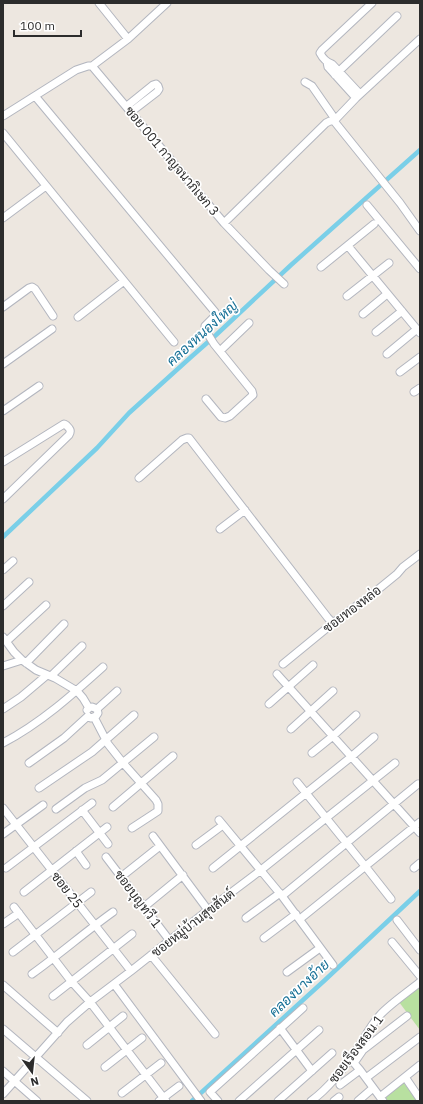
<svg xmlns="http://www.w3.org/2000/svg" width="423" height="1104" font-family="'IBM Plex Sans',Sarabun,sans-serif">
	<rect width="100%" height="100%" fill="#ede7e0"/>
	<path fill="#b8e0a0" d="M420,984V1030L399,1002Z
		M403,1082L418,1101H387L384,1096Z"/>
	<g fill="none" stroke-linecap="round" stroke-linejoin="round">
		<path stroke="#7acfe8" stroke-width="4.5" d="M3,537L97,448L129,413L191,357L216,335L291,265L420,150
			M192,1101L325,980L420,891"/>
		<defs>
			<path id="minor" d="M99,3L128,39
				M327,62L328,67L356,98
				M92,66L224,223L269,270L284,284
				M335,75L397,16
				M305,82L312,86L335,119
				M360,94L332,64C326,62 323,59 320,53L322,50L372,3
				M35,96L215,312V316L205,326L206,331L214,344L252,391L253,395L230,416L225,418L221,417L206,399
				M127,106L153,85L156,84L158,86L159,89L157,92L131,112
				M3,116L76,70L88,66H92L128,39L167,3
				M334,121L400,203L420,231
				M334,121L356,98L420,39
				M3,133L174,342
				M367,205L420,269
				M3,218L46,186
				M224,223L326,123L330,121H334
				M348,246L420,333
				M321,267L374,224
				M347,296L389,263
				M3,307L29,288L32,287L35,289L53,316
				M363,314L387,294
				M78,317L124,281
				M376,332L402,311
				M220,351L249,323
				M387,354L417,329
				M3,364L52,329
				M400,372L420,357
				M414,392L420,388
				M3,411L39,386
				M3,462L64,424L66,425C69,428 72,430 69,435L3,499
				M139,478L182,440L187,438H189L328,618L333,623
				M220,529L245,510
				M3,570L13,561
				M3,606L29,582
				M3,637L14,652L22,660
				M7,641L46,605
				M26,663L64,624
				M283,664L333,623L370,596L397,574L403,567L420,554
				M3,666L22,660L36,670L55,678L77,691L83,698L89,708
				M277,674L420,833
				M51,676L82,646
				M269,704L313,665
				M3,709L21,697L47,675
				M87,710L89,708L92,707L97,709
				M94,717L108,744L123,763L156,800L158,804V811L132,828
				M91,718L96,716L98,713L97,709L117,691
				M291,729L333,691
				M3,743C41,723 72,695 103,667
				M312,753L333,736L356,715
				M29,763L64,738L88,716
				M297,782L365,866L391,899
				M39,788L92,752L134,715
				M113,807L173,756
				M3,808L131,971
				M56,809L85,788L102,780L154,737
				M82,810L108,844
				M219,820L282,896L333,965
				M3,834L43,805
				M153,836L208,910
				M196,845L223,825
				M76,851L86,865
				M106,857L170,941
				M6,868L92,803
				M213,868L351,757L374,737
				M414,868L420,863
				M121,877L160,846
				M24,892L107,827
				M282,896L418,784
				M14,907L71,981L90,1002L166,1101
				M144,907L183,875
				M246,918L280,893
				M300,919L420,822
				M397,920L420,950
				M3,924L19,913
				M264,938L296,914
				M392,942L420,976
				M13,952L91,892
				M151,955L215,1034
				M287,972L320,948
				M32,974C60,954 85,932 113,912
				M114,984L201,1101
				M3,985L58,1033
				M53,996L132,934
				M280,1028L312,1071
				M3,1029L87,1101
				M87,1045L123,1016
				M105,1067L142,1038
				M3,1071L37,1101
				M405,1077L420,1099
				M366,1078L420,1037
				M340,1085L360,1070
				M122,1093L161,1063
				M3,1094L67,1022L90,1002L131,971L208,910L261,870L395,763
				M380,1097L420,1065
				M159,1101L179,1086
				M218,1101L210,1092L303,1008
				M239,1101L319,1030
				M278,1101L332,1053
				M311,1101C329,1088 343,1069 356,1051C364,1039 370,1026 380,1015C390,1004 408,992 420,982
				M334,1101L339,1097
				M358,1101L373,1088
				M383,1101L360,1070L354,1063L363,1050L407,1016"/>
		</defs>
		<use href="#minor" stroke="#b3b6bf" stroke-width="9"/>
		<use href="#minor" stroke="#fff" stroke-width="7"/>
	</g>
	<g text-anchor="middle" dominant-baseline="central" stroke-width="3.5" stroke-linejoin="round" paint-order="stroke">
		<g font-size="13" fill="#2c2c2c" stroke="#fff">
			<text transform="translate(172 161) rotate(50)">ซอย 001 กาญจนาภิเษก 3</text>
			<text transform="translate(352 609) rotate(-37)">ซอยทองหล่อ</text>
			<text transform="translate(67 890) rotate(52)">ซอย 25</text>
			<text transform="translate(138 899) rotate(53)">ซอยบุญทวี 1</text>
			<text transform="translate(193 923) rotate(-38)">ซอยหมู่บ้านสุขสันต์</text>
			<text transform="translate(356 1049) rotate(-53)">ซอยเรืองสอน 1</text>
		</g>
		<g font-size="14" font-style="italic" fill="#167096" stroke="#fff">
			<text transform="translate(202 333) rotate(-42)">คลองหนองใหญ่</text>
			<text transform="translate(299 988) rotate(-43)">คลองบางอ้าย</text>
		</g>
	</g>
	<rect width="423" height="1104" fill="none" stroke="#2c2c2c" stroke-width="8"/>
	<g transform="translate(32 1072) rotate(165)" stroke="#ffffff" stroke-width="3" paint-order="stroke">
	<path d="M0-3L7 15L0 10L-7 15Z" fill="#2c2c2c"/>
	<text y="-6" font-size="11" font-weight="bold" text-anchor="middle" fill="#2c2c2c">N</text>
	</g>
	<path d="M14 30v6h67v-6" fill="none" stroke="#2c2c2c" stroke-width="2"/>
	<text x="20" y="30" font-size="12" fill="#2c2c2c" stroke="#ffffff" stroke-width="3" paint-order="stroke">100 m</text>
</svg>
